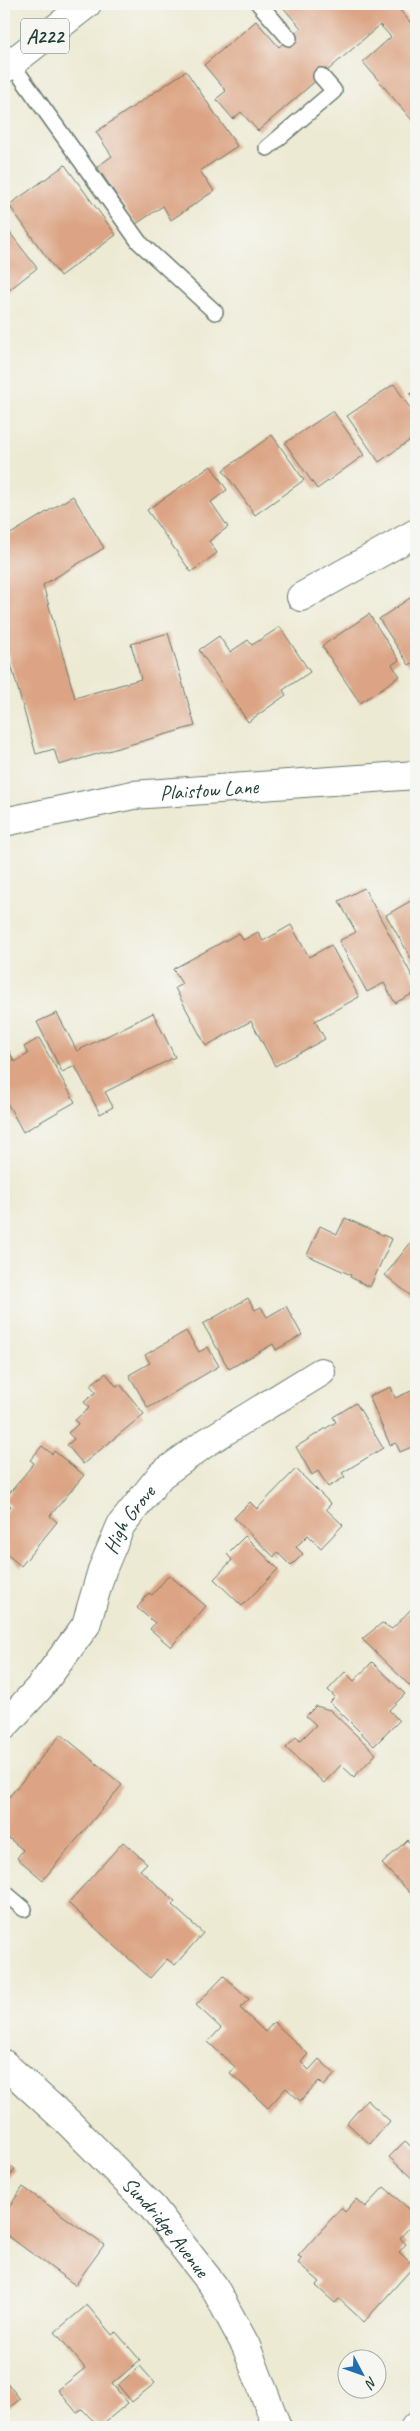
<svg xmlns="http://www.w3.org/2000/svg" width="420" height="2431" font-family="Caveat,sans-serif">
	<rect width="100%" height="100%" fill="#f6f6f2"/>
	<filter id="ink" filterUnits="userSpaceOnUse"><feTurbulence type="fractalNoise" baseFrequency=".02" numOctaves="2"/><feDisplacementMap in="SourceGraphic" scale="10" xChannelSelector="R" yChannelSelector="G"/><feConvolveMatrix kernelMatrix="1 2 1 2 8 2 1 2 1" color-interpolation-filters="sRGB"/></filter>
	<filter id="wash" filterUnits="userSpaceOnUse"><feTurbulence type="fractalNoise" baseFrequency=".0096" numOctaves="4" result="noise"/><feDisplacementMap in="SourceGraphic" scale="20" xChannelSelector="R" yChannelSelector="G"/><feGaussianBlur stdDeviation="1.12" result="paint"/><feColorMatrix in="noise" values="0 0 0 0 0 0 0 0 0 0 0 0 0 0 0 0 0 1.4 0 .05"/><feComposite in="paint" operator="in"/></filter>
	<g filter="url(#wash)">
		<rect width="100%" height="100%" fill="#edead4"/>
		<g id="blocks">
			<path fill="#dca484" d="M280,4H405L399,9L410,22L416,16V125L363,62L391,37L380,25L258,131L241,112L233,119L216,99L226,91L204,65L256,21L279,47L301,28Z
				M186,71L237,146L200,171L214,191L171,220L163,206L136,224L97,167L112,156L96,132Z
				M65,165L116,235L60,276L9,205Z
				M4,225L37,268L4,294Z
				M394,384L416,417V436L379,462L347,416Z
				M416,390V403L410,394Z
				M333,411L364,455L317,489L285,443Z
				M272,435L304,480L255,515L223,470Z
				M211,466L227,490L211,502L228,527L209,541L217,553L191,572L147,510Z
				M73,496L104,548L43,585L75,698L141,679L131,644L168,633L195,726L59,765L54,749L36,754L4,639V538Z
				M416,594V661L409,665L379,619Z
				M369,614L399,660L392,665L400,676L360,703L322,646Z
				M280,627L310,672L283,690L286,695L248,722L199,650L219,636L230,652L248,640L252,645Z
				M364,888L416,983V992L395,1003L384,983L367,992L339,941L356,932L339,901Z
				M416,898V967L386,915Z
				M291,925L309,957L331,945L359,997L315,1021L325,1039L275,1066L251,1021L206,1046L175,988L182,984L173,969L239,933L243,940L258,932L263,941Z
				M57,1013L77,1051L153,1013L175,1057L105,1092L113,1107L100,1114L75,1066L62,1072L37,1022Z
				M39,1038L75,1102L23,1132L4,1097V1043L15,1062L28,1054L24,1047Z
				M345,1218L392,1239L370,1287L350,1277L351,1275L307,1255L320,1226L337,1234Z
				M416,1236V1300L385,1275Z
				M248,1298L255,1310L261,1307L267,1317L286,1306L302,1335L276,1350L273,1344L229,1369L203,1324Z
				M186,1331L199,1352L208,1347L219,1366L148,1408L129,1375L150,1363L145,1355Z
				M106,1373L116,1386L120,1384L144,1414L83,1464L67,1445L74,1439L68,1433L78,1424L75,1420L89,1408L84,1402L96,1392L90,1385Z
				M391,1387L395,1398L416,1389V1434L412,1436L416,1445L400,1452L396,1443L390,1445L369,1396Z
				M356,1403L383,1448L342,1473L345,1477L328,1487L318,1471L312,1475L296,1447L336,1422L333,1417Z
				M42,1446L52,1454L54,1451L84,1475L50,1516L57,1522L21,1566L4,1552V1514L11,1506L4,1500L34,1463L30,1460Z
				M296,1469L331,1504L326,1509L343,1525L321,1548L308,1535L296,1547L303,1554L291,1566L277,1552L274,1557L234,1518L250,1502L257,1509Z
				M245,1536L278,1569L242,1606L214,1579L232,1560L227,1554Z
				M169,1575L206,1606L171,1647L150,1629L155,1623L137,1608L149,1593L152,1595Z
				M416,1604V1683L412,1688L362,1639L382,1623L392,1629Z
				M372,1662L405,1694L389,1710L399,1721L374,1746L330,1702L335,1697L328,1690L345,1672L354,1681Z
				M316,1706L330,1710L376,1754L354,1777L341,1765L324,1783L286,1748L296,1737L300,1741L316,1725L306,1716Z
				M61,1734L122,1785L43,1880L17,1858L23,1850L4,1834V1803Z
				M407,1840L416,1849V1899L382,1864Z
				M123,1842L147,1863L140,1870L175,1901L172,1905L203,1933L175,1965L167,1959L150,1978L68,1903Z
				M224,1976L249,1999L240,2008L265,2032L274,2022L308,2054L301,2062L309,2070L319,2059L335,2074L324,2086L319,2081L300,2101L286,2088L268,2108L230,2073L235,2067L208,2042L221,2028L196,2005Z
				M367,2100L390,2121L370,2144L347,2123Z
				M405,2141L416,2151V2182L389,2157Z
				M4,2161L15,2169L4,2184Z
				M23,2187L104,2245L75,2285L4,2233V2214Z
				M384,2187L416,2215V2220L400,2238L406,2244L399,2252L414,2266L364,2322L339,2299L335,2303L316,2286L320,2282L298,2263L302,2258L298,2256L341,2208L345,2212L356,2199L365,2207Z
				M87,2305L112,2335L116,2332L140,2360L112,2384L128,2403L99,2427L82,2409L77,2413L58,2390L85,2368L55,2332Z
				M140,2366L155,2383L132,2402L118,2385Z
				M4,2379L20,2399L4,2412Z"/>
		</g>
	</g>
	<g filter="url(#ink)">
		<use href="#blocks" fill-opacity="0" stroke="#677a6c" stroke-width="1"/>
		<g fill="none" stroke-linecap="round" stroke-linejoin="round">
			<defs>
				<path id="lane" d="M259,4L289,38
					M11,63L139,242L215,312
					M267,148L334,91L321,76
					M4,1892L24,1909"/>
				<g id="street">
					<path d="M301,597L416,533"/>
					<path id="s1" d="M4,1726L40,1687L86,1625L102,1570L121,1525L161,1475L207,1442L321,1372"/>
				</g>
				<g id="secondary">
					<path id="s2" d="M4,822L133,795L416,775"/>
					<path id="s3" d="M4,2064L69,2123L153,2208L213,2285L246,2346L277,2427"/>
					<path d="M415,2427L416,2426"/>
				</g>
				<path id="primary" d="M4,69L87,4"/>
			</defs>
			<use href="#lane" stroke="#677a6c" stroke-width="18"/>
			<use href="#street" stroke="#677a6c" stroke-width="30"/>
			<use href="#secondary" stroke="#677a6c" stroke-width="30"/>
			<use href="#primary" stroke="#677a6c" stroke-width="30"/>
			<use href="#lane" stroke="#fff" stroke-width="15"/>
			<use href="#street" stroke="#fff" stroke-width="28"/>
			<use href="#secondary" stroke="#fff" stroke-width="28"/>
			<use href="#primary" stroke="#fff" stroke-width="28"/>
		</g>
	</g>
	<g text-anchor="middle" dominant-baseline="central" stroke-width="4" stroke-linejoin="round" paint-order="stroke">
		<rect fill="#f6f6f2" stroke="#60746d" stroke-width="1" x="21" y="18.5" width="48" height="35" rx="4"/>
		<g font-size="20" font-weight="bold" fill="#1f3d34">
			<text x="45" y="36">A222</text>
		</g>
		<g font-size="21" fill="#1f3d34" stroke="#f6f6f2">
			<text stroke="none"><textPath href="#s2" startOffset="208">Plaistow Lane</textPath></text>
			<text stroke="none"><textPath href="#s1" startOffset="245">High Grove</textPath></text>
			<text stroke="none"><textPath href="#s3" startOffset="230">Sundridge Avenue</textPath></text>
		</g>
	</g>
	<rect width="420" height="2431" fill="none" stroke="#f6f6f2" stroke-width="20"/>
	<g transform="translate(362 2374) rotate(131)"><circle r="24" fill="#f6f6f2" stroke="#a0aca6"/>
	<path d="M0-4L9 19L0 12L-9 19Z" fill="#1f6fb2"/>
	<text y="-8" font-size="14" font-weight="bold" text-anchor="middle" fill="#1f3d34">N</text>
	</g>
</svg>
